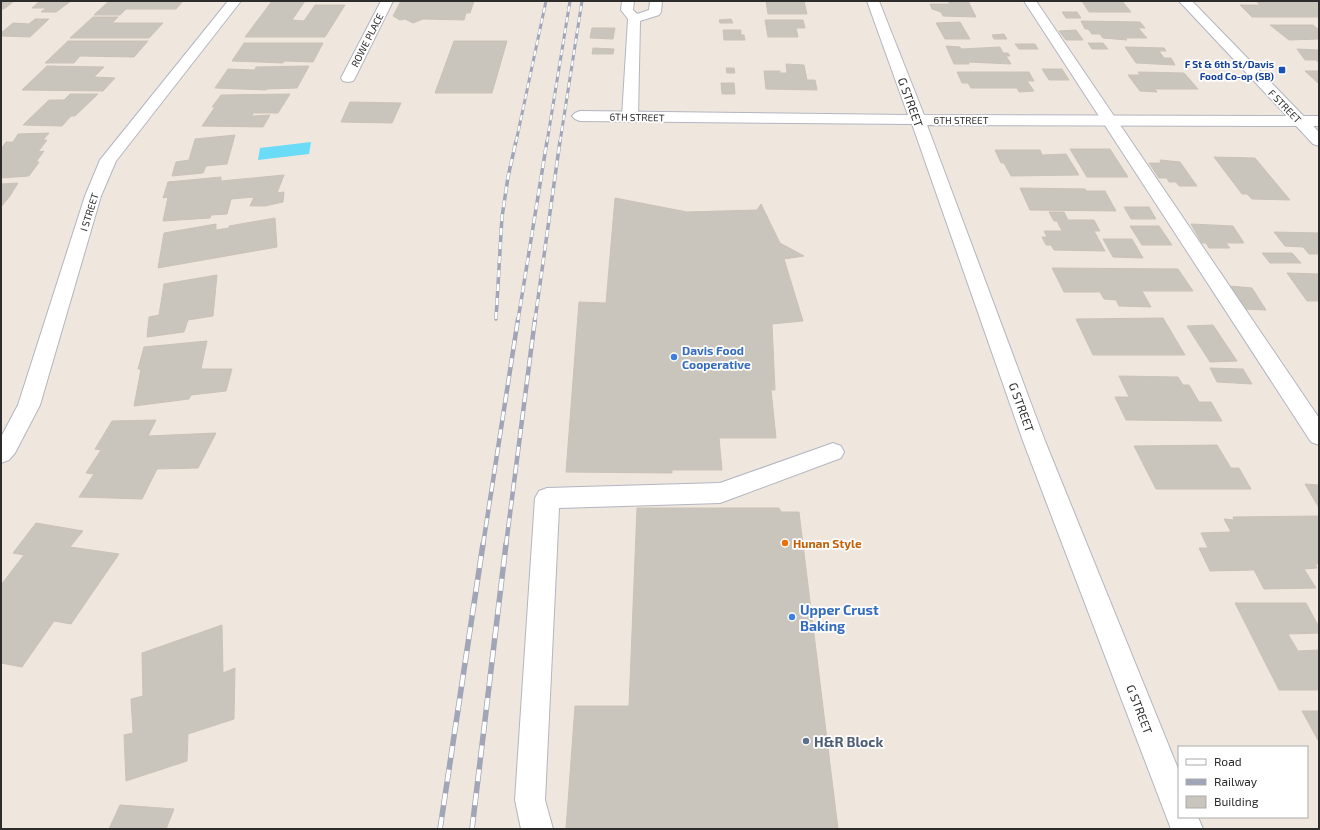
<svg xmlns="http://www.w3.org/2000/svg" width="1320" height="830" font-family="'Exo 2',sans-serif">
	<rect width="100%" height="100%" fill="#efe6de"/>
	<path fill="#6adcf7" d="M311,142L309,154L258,160L260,148Z"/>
	<path fill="#c9c5bc" stroke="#cbc2b7" d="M1,1H14L4,9H1Z
		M40,1H71L56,12H41L46,8H32Z
		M109,1H183L176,9H126L120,15H94Z
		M272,1H305L292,20L304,21L315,5H345L325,37H245Z
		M401,1H474L470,13H466L464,20L423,19L413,23L405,19L400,20L393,16Z
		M766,1H804L807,14H768Z
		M948,1H968L976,17L943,16L941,12L932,9L930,4H950Z
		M1082,1H1122L1131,12H1089Z
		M1256,1H1317L1319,2V17H1252L1240,5H1260Z
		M1062,12H1077L1081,18H1066Z
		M93,17H118L112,23H163L149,38H70Z
		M35,19H49L30,37L1,36V33L13,23L29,24Z
		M731,19L733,23H720L719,20Z
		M765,20H803L805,28H796L798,37H768Z
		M1081,21L1140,22L1145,28H1138L1147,38H1125L1127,40L1103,38L1100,34H1092L1088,29H1085Z
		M960,22L970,39H945L936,23Z
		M1270,25H1313L1319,30V39L1289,40Z
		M592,28H615L613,39L590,38Z
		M723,30H741V35H744L745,40H724Z
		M1076,30L1083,40H1066L1059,31Z
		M1004,34L1007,39H994L992,35Z
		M68,41H148L134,57L80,56L74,63H45Z
		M454,41H507L492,93H435Z
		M244,43H323L313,62L284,61L283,63L232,61Z
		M1088,43H1103L1108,49H1092Z
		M1015,44H1035L1038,49H1019Z
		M946,46L960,47L961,49L1000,47L1003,53H1008L1010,56H1006L1011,64L968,62L969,64H954Z
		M1125,47L1164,48L1166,51H1159L1164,58H1171L1175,65L1136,63Z
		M593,48L614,49L613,54H592Z
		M1297,49L1319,50V63L1316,60H1305Z
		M786,64L804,65L807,80H815L817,90L766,89L764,71H780V73H787Z
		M47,66L104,67L94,77L115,78L103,91L22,90Z
		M309,66L297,88L267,89L266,90L215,88L228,69L255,70L256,67Z
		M726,68H734L735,73H727Z
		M1042,69H1062L1069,80H1049Z
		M1305,71H1319V84Z
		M957,72H1029L1034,81H1027L1034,91L1019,92L1017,88H971L968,83H962Z
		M1138,72L1184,73L1198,89H1155L1157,92L1140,91L1128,75H1140Z
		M721,83H734L735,94H722Z
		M70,94H98L75,116H71L62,126L23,125L49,100H64Z
		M290,94L278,113H253L252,116L270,115L263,127L202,126L215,107H212L221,95Z
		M350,102L401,103L392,123L341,122Z
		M49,133L43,140H47L38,152L44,151L36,162H39L29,176L1,178V149L6,142H13L18,134Z
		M235,135L227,164L206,166L203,173L172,176L176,162L189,160L195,139Z
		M1070,149H1110L1128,177H1087Z
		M995,150H1040L1042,155L1066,154L1079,175L1011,176L1004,163H1001Z
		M1214,157L1255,158L1290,200L1252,199L1247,194H1242Z
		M1160,160L1180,162L1197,186H1179L1176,182H1169L1167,178H1159L1149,163H1161Z
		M284,175L277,193L284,192L283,202L265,206H250L254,197L231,199L227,214L211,215L210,218L163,221L168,197L163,198L168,182L221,177V181Z
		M18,183L10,196L1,207V184Z
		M1020,188L1085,189L1086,191H1105L1116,211L1030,210Z
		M615,198L687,212L757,210L761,204L780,243L804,256L784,259L803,321L772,324L775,390H771L776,438H719L722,470H672V473L566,472L579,302L606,303Z
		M1124,207H1149L1156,219H1131Z
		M1049,212H1064L1068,220H1094L1100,231H1094L1105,251L1054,250L1051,245H1046L1042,237H1047L1044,231H1062L1057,221H1054Z
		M275,218L277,247L158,268L164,233L216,224V230L229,228V226Z
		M1191,224L1233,226L1244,243H1226L1230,248H1209L1206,243H1202Z
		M1130,226H1159L1172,245H1142Z
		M1274,232L1319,233V254H1309L1303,247L1285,246Z
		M1103,239H1132L1143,258L1113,257Z
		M1262,253H1292L1301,263H1270Z
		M1052,268L1178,269L1193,291H1142L1151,307L1119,306L1116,300L1104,299L1100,292H1064Z
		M1287,273L1319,274V301H1307Z
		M217,275L213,316L188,320L184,332L147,337L149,317L159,315L164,284Z
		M1229,286L1252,288L1266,310L1242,309Z
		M1163,318L1185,355H1093L1076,319Z
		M1213,325L1237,361L1210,362L1187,326Z
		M207,341L201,369H232L226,391L191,395L189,399L134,406L141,369H138L144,347Z
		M1210,368L1243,369L1252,384L1217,382Z
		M1119,376L1178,377L1183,385H1189L1199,402H1211L1222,421L1126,420L1115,397H1129Z
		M156,420L148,436L216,433L198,468L157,469L142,499L79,497L94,474L86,473L101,450L95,449L112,421Z
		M1217,445L1231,468H1239L1251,489H1156L1134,446Z
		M1305,484L1319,485V508Z
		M637,508H779L781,512H799L838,829H566L575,706H629Z
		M1319,516V564H1315L1317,568L1304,569L1316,588L1264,589L1254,570L1210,571L1199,548H1208L1201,533L1231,532L1224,519L1234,520L1233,517Z
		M36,523L83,531L70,547L119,554L71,624L54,621L22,667L1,663V585L24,555L13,553Z
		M1235,603H1306L1319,627V633L1288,634L1298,651L1319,650V690H1279Z
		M222,625L223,673L235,668L234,719L188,734L187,761L126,781L124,735L133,733L131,699L143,696L142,653Z
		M1302,711H1319V742Z
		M120,805L174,809L166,829H109Z"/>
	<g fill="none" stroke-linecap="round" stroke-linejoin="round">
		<defs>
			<path id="service" d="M381,1H393L355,78L353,81L348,82L343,81L341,78Z
				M622,1H634L633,10L637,14L649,10L650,1H662L661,12L659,15L640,21L638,117L635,120L630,122L625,120L622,117L628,19L621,10Z
				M1024,1H1036L1319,418V445L1311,442Z
				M833,443L841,446L844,452L841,458L720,503L559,508L545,800L553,829H521L515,800L535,498L539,491L547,488L720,483Z"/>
			<path id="minor" d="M228,1H241L116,161L101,196L40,405L15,453L9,460L1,463V437L18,405L85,196L100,160Z
				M867,1H879L924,115L1319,116V126L927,125L1045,441L1179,771V817H1198L1203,829H1171L1023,441L912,124L580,121L575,119L572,116L575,113L580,111L908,115Z"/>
			<path id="tertiary" d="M1179,1H1192L1319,132V146L1313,144Z"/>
		</defs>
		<use href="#service" stroke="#b2b6c1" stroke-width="2"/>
		<use href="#minor" stroke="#b2b6c1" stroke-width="2"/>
		<use href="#tertiary" stroke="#b2b6c1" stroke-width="2"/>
		<use href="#service" fill="#fff" fill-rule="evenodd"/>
		<use href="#minor" fill="#fff" fill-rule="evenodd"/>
		<use href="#tertiary" fill="#fff" fill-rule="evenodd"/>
		<defs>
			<path id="rail-far3" d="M516,142L546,1
				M547,142L570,1
				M560,142L582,1"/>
			<path id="rail-far2" d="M496,319L502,217L508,177L516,141
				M518,320L547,141
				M535,320L560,141"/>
			<path id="rail-far1" d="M483,545L518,319
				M506,545L535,319"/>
			<path id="rail" d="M440,829L483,544
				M472,829L506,544"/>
		</defs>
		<use href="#rail-far3" stroke="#a0a5b8" stroke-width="3"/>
		<use href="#rail-far2" stroke="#a0a5b8" stroke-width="3.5"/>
		<use href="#rail-far1" stroke="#a0a5b8" stroke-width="4.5"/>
		<use href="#rail" stroke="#a0a5b8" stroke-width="5.5"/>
		<use href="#rail-far3" stroke="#fff" stroke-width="2" stroke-dasharray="5.5" stroke-linecap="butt"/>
		<use href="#rail-far2" stroke="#fff" stroke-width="2.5" stroke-dasharray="7" stroke-linecap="butt"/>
		<use href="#rail-far1" stroke="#fff" stroke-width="3" stroke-dasharray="9" stroke-linecap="butt"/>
		<use href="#rail" stroke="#fff" stroke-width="4" stroke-dasharray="12" stroke-linecap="butt"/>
	</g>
	<rect fill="#1a4fb4" stroke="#fff" stroke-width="1.5" x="1278" y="66" width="8" height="8" rx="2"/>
	<g fill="#3f7fe0" stroke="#fff" stroke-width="1.5">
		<circle cx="674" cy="357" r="4"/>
		<circle cx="792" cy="617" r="4"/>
	</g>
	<circle fill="#e8710a" stroke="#fff" stroke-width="1.5" cx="785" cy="543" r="4"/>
	<circle fill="#5c6f8a" stroke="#fff" stroke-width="1.5" cx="806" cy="741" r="4"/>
	<g text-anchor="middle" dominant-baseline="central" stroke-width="3.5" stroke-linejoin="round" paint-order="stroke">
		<g font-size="10" fill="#2c2c2c" stroke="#fff">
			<text transform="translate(367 40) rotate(-63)">ROWE PLACE</text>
			<text transform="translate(1285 106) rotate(46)">F STREET</text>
			<text transform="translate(637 117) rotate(1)">6TH STREET</text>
			<text x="961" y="120">6TH STREET</text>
			<text transform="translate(89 212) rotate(-72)">I STREET</text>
		</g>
		<g font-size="10" font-weight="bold" fill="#164399" stroke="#fff" text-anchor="end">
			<text x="1274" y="64">F St &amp; 6th St/Davis<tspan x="1274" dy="12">Food Co-op (SB)</tspan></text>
		</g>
		<g font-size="12" fill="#2c2c2c" stroke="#fff">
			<text transform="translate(911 102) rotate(70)">G STREET</text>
			<text transform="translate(1022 407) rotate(70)">G STREET</text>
			<text transform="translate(1140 709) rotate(69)">G STREET</text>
		</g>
		<g font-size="12" font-weight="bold" fill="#366cbe" stroke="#fff" text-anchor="start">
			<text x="682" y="350">Davis Food<tspan x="682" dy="14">Cooperative</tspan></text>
		</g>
		<g font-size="12" font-weight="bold" fill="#c56008" stroke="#fff" text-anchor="start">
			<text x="793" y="543">Hunan Style</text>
		</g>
		<g font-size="14" font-weight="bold" fill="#366cbe" stroke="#fff" text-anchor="start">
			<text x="800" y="609">Upper Crust<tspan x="800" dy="16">Baking</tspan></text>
		</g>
		<g font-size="14" font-weight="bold" fill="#4e5e75" stroke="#fff" text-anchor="start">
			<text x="814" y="741">H&amp;R Block</text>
		</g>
	</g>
	<rect width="1320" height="830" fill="none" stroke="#2c2c2c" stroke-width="4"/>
	<rect x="1178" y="746" width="130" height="72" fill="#ffffff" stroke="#ababab"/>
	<rect x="1186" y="759" width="20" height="6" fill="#ffffff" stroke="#ababab"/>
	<text x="1214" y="766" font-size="12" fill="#2c2c2c">Road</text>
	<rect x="1186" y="779" width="20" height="6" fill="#a0a5b8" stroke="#ababab"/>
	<text x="1214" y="786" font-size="12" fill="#2c2c2c">Railway</text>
	<rect x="1186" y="796" width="20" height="12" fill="#c9c5bc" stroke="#ababab"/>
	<text x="1214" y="806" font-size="12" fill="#2c2c2c">Building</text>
</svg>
